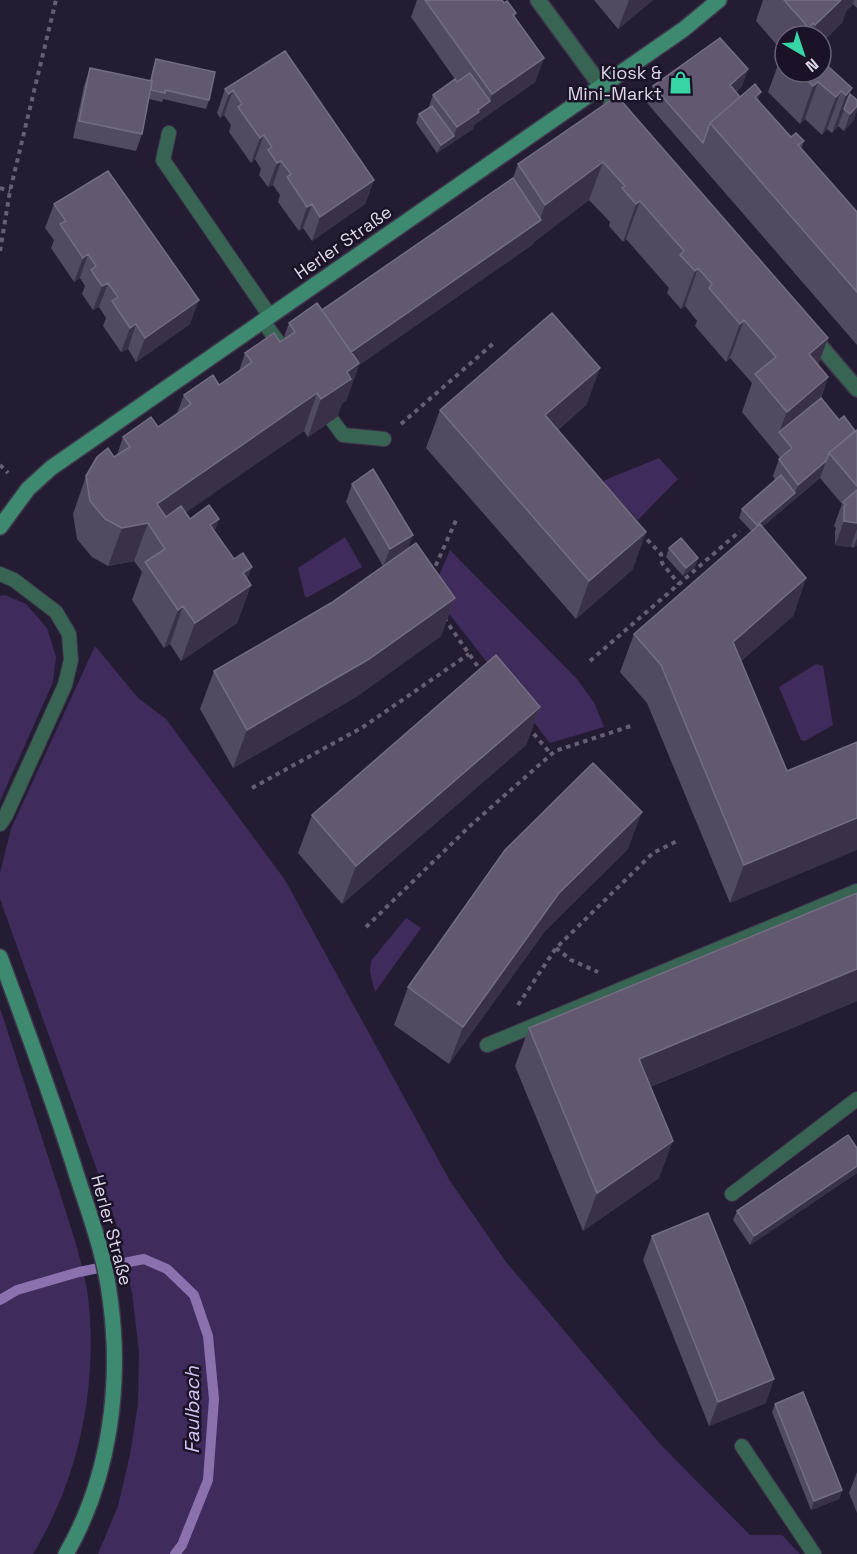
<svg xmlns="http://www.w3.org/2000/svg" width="857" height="1554" font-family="'Space Grotesk',sans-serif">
	<rect width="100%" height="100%" fill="#241c32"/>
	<path fill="#402b5d" d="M659,458L678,479L638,520L603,484L605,480Z
		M345,537L362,567L308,597H305L298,568Z
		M450,550L577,679L595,704L604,727L550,743L432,592Z
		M5,595L26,604L47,628L56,657L53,682L0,801V596Z
		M95,646L138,698L166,719L285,880L450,1181L506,1262L661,1445L750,1535H782L800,1554H98L118,1506L130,1455L138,1404L139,1352L132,1293L116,1223L0,899V873L11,829Z
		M816,664L823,666L833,725L805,741L801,740L779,687Z
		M406,918L421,928L375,992L370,972L371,961Z
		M0,1008C19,1066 37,1123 56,1181C68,1219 85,1266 89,1305C97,1391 78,1480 33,1554H0Z"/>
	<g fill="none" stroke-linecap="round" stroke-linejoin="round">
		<path stroke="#8b72ae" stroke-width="10" d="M0,1300L17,1290L79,1272L144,1259L167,1269L194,1295L208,1336L214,1399L208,1480L182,1545L175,1554"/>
		<defs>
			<path id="lane" d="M169,133L163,160L270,316
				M263,321L283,349
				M332,420L343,435L384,439
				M0,574L14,580L56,612L69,634L71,660L65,685L6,815L0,824
				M487,1045L857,891
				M732,1194L857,1099
				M742,1446L814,1554"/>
			<path id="street" d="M538,0L623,116
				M810,334L857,389"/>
			<path id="secondary" d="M0,527L28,489L51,468L684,29L719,0
				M0,957C27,1030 54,1102 77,1176C90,1216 105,1256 110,1298C122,1384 110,1478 66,1554"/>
		</defs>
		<use href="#lane" stroke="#3e364b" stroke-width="16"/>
		<use href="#street" stroke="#3e364b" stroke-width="18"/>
		<use href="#secondary" stroke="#3e364b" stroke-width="18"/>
		<path stroke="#665f73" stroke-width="4" stroke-dasharray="4.5 4.5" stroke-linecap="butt" d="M0,188L10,191
			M0,251L10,191L56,0
			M401,424L495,342
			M0,465L8,473
			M641,533L661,554L662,563L679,584
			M432,574L457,518
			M444,618L481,671
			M590,661L740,531
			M528,727L551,754
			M252,788L363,727L469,654
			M366,927L471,825L555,751L631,726
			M556,948L571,960L598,972
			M518,1005L556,948L653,853L679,840"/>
		<use href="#lane" stroke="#376453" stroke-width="14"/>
		<use href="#street" stroke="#376453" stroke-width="15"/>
		<use href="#secondary" stroke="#3d8a70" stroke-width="15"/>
	</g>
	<path fill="#524a61" d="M417,0H502L516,13L515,17L544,58L535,82L474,125L473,129L437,153L416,123L419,114L428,109L433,95L457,82L411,17Z
		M594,0H653L618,29Z
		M763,0H857V8L853,4L846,11L842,23L821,36H785V72H821L850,94L854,120L844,131L838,126L832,133L827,129L822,135L805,119L800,124L768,92L782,54L783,52L756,21Z
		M285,51L374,180L365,204L312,241L303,228L299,231L278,202L280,195L273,185L268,187L259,175L261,169L255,159L251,163L229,132L231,125L224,115L220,118L217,113L225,89Z
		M156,59L209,100L206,109L163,99L162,102L149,99L142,134L136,151L73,138L84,86L90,68L150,81L153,68Z
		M748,69L742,86L736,92L740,97L758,101L791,137L804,141L801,149L857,212V345L647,103L653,86Z
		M617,96L828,338L818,365L828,377L821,398L839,420L855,431L857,430V545L853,548L851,546L849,547L835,545V531L836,528L834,526L842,504L820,478L762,527L806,578L793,616L741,661L787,771L730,903L647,703L620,672L634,634L752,532L739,518L742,509L775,480L773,476L779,459L780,458L742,412L752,383L730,358L726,362L695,326L697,321L685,306L681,309L667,293L669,288L626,239L623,242L609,226L610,222L589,200L534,242L532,245L359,365L346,401L342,403L337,417L308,437L304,431L185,512L190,519H219L214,532L251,585L237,623L181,661L170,644L164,648L132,600L142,572L134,561L108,566L92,557L77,539L73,514L86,476L117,455L123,437L158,427L177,413L184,395L219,385L239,371L245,353L280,342L283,340L289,323L322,310L513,178L518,164Z
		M54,204L190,324L136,362L128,349L121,352L103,326L106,318L99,307L93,310L82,294L85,286L80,278L74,282L51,248L54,240L45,228Z
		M600,368L586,405L558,430L633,569L576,619L426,448L440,410Z
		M352,484L408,548L455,598L441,636L356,697L233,768L200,709L214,671L331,603L383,566L346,502Z
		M669,548L698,558L695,567L683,576L666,557Z
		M540,707L526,745L342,904L298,853L312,815Z
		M628,849L545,931L449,1064L394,1025L408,987Z
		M857,893V1001L650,1087L659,1178L583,1231L515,1066L529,1028Z
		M857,1148V1173L750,1245L733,1220L737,1211Z
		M652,1236L766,1403L709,1426L643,1260Z
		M775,1404L842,1490L839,1499L811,1510L772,1412Z
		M857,1472V1513L849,1493Z"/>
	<path fill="#3a3148" d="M629,0H653L618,29Z
		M841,0H854L853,4L846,11L842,23L821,44V36H812L815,25Z
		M813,23L809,36H806L809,28Z
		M544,58L535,82L474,125L473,129L437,153L441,145L454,136L457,127L490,101L492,94Z
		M748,69L742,86L723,102L730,85Z
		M818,82L805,119L800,124L813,86Z
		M852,88L838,126L832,133L846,95Z
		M233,90L224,115L220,118L229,94Z
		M841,91L827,129L822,135L836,97Z
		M761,92L748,129L755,97Z
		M857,106V111L854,120L844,131L850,114Z
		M264,135L255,159L251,163L260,138Z
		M281,161L273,185L268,187L277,163Z
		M603,162L589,200L534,242L532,245L359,365L346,401L342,403L337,417L308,437L321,399L341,359L539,222L545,205Z
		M374,180L365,204L312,241L320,217Z
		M640,201L626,239L623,242L636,204Z
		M312,204L303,228L299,231L307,207Z
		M88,254L80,278L74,282L83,258Z
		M698,268L685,306L681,309L695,271Z
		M108,283L99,307L93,310L102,286Z
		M199,300L190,324L136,362L145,338Z
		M744,320L730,358L726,362L740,324Z
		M136,324L128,349L121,352L130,328Z
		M828,338L814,376L809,354Z
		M600,368L586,405L531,453L545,415Z
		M828,377L814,415L779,432L787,412Z
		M317,393L304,431L155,534L157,504Z
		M826,461L820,478L754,534L757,525L795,493L798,485Z
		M219,519L205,557L210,525Z
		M844,521L857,523V529L851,546L849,547L835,545Z
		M148,523L134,561L108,566L122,528Z
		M646,532L633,569L576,619L589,581Z
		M413,535L407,552L383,566L390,549Z
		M857,538V545L853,548Z
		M698,558L695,567L683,576L686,568Z
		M252,567L244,589L251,585L237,623L181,661L195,623L243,573Z
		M806,578L793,616L719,680L733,642Z
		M455,598L441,636L356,697L233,768L247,730Z
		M183,606L170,644L164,648L178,610Z
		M540,707L526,745L342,904L356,866Z
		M642,812L628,849L545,931L449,1064L463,1027L559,893Z
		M857,818V850L730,903L744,865Z
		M857,969V1001L625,1097L639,1059Z
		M673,1141L659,1178L583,1231L597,1193Z
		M857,1166V1173L750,1245L754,1236Z
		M774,1379L766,1403L709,1426L718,1402Z
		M842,1490L839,1499L811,1510L814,1501Z"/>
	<path fill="#625970" stroke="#756d82" stroke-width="1.5" d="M425,0H502L504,3L507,1L516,13L513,15L544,58L492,94Z
		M784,0H841L815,25L813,23L809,28Z
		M720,38L748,69L730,85L740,97L710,123L703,143L653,86Z
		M785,50V57L782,54Z
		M285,51L374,180L320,217L312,204L307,207L287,177L291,174L281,161L277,163L268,150L272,147L264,135L260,138L238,107L242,104L233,90L229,94L225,89Z
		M156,59L215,72L209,100L165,90V93L151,90L152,81H151Z
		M821,60L852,88L846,95L841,91L836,97L818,82L813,86L799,72H821Z
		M90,68L152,81L142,134L79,121Z
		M470,73L490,101L478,110L479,112L457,127L433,95L455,79L457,82Z
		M755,84L761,92L755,97L791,137L796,133L804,141L798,145L857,212V292L710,123Z
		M850,94L857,100V106L850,114L844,109Z
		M617,96L828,338L809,354L828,377L787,412L755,374L776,357L744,320L740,324L709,288L712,284L698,268L695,271L680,255L684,251L640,201L636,204L622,188L625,186L603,162L545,205L518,164Z
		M432,106L454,136L441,145L419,114Z
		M108,171L199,300L145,338L136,324L130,328L112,301L118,297L108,283L102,286L91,270L96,266L88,254L83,258L60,224L66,221L54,204Z
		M513,178L541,220L351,352L322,310Z
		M317,303L359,363L347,372L351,379L321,399L317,393L157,504L166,517L181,506L190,519L209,505L219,519L210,525L234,559L243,553L252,567L243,573L251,585L195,623L183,606L178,610L145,562L165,549L148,523L122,528L105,519L90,501L86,476L97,457L103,452L108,448L114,457L130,447L123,437L151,417L158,427L191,404L184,395L213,375L219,385L252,362L245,353L274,333L280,342L295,332L289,323Z
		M552,313L600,368L545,415L646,532L589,581L440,410Z
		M821,398L839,420L844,416L855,431L829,453L826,461L798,485L779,459L792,448L779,432Z
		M857,430V486L829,453Z
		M373,469L413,535L390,549L352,484Z
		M781,475L795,493L757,525L742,509Z
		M857,490V523L844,521V507L846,505L843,502Z
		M760,524L806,578L733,642L787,771L857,742V818L744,865L661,665L634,634Z
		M681,538L698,558L686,568L669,548Z
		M416,543L455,598L369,659L247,730L214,671L331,603Z
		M496,655L540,707L356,866L312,815Z
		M593,763L642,812L559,893L463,1027L408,987L505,850Z
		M857,893V969L639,1059L673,1141L597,1193L529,1028Z
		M848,1135L857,1148V1166L754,1236L737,1211Z
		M708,1213L774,1379L718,1402L652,1236Z
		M803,1392L842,1490L814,1501L775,1404Z"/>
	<defs>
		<symbol id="shop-bare" viewBox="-9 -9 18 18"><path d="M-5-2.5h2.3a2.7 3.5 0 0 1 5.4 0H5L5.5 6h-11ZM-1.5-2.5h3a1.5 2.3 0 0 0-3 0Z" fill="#37d4a6" stroke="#1b1227" stroke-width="2.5" paint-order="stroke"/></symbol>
	</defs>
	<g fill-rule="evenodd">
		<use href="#shop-bare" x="664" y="66" width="33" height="33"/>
	</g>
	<g text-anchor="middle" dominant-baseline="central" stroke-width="5" stroke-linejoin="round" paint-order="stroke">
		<g font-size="18" fill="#ded9e8" stroke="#1b1227" text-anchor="end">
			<text x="662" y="72">Kiosk &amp;<tspan x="662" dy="21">Mini-Markt</tspan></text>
		</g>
		<g font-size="18" fill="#ded9e8" stroke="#1b1227">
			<text transform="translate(343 242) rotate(-35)">Herler Straße</text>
			<text transform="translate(112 1230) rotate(75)">Herler Straße</text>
		</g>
		<g font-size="20" font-style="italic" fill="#d4c4f0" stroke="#1b1227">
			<text transform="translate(192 1410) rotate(-90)">Faulbach</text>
		</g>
	</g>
	<g transform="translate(803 54) rotate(141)"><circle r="28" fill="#1b1227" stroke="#696274" stroke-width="1.5"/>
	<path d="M0-4.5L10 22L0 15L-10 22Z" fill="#37d4a6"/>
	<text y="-9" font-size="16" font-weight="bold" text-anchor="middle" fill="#ded9e8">N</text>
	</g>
</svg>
